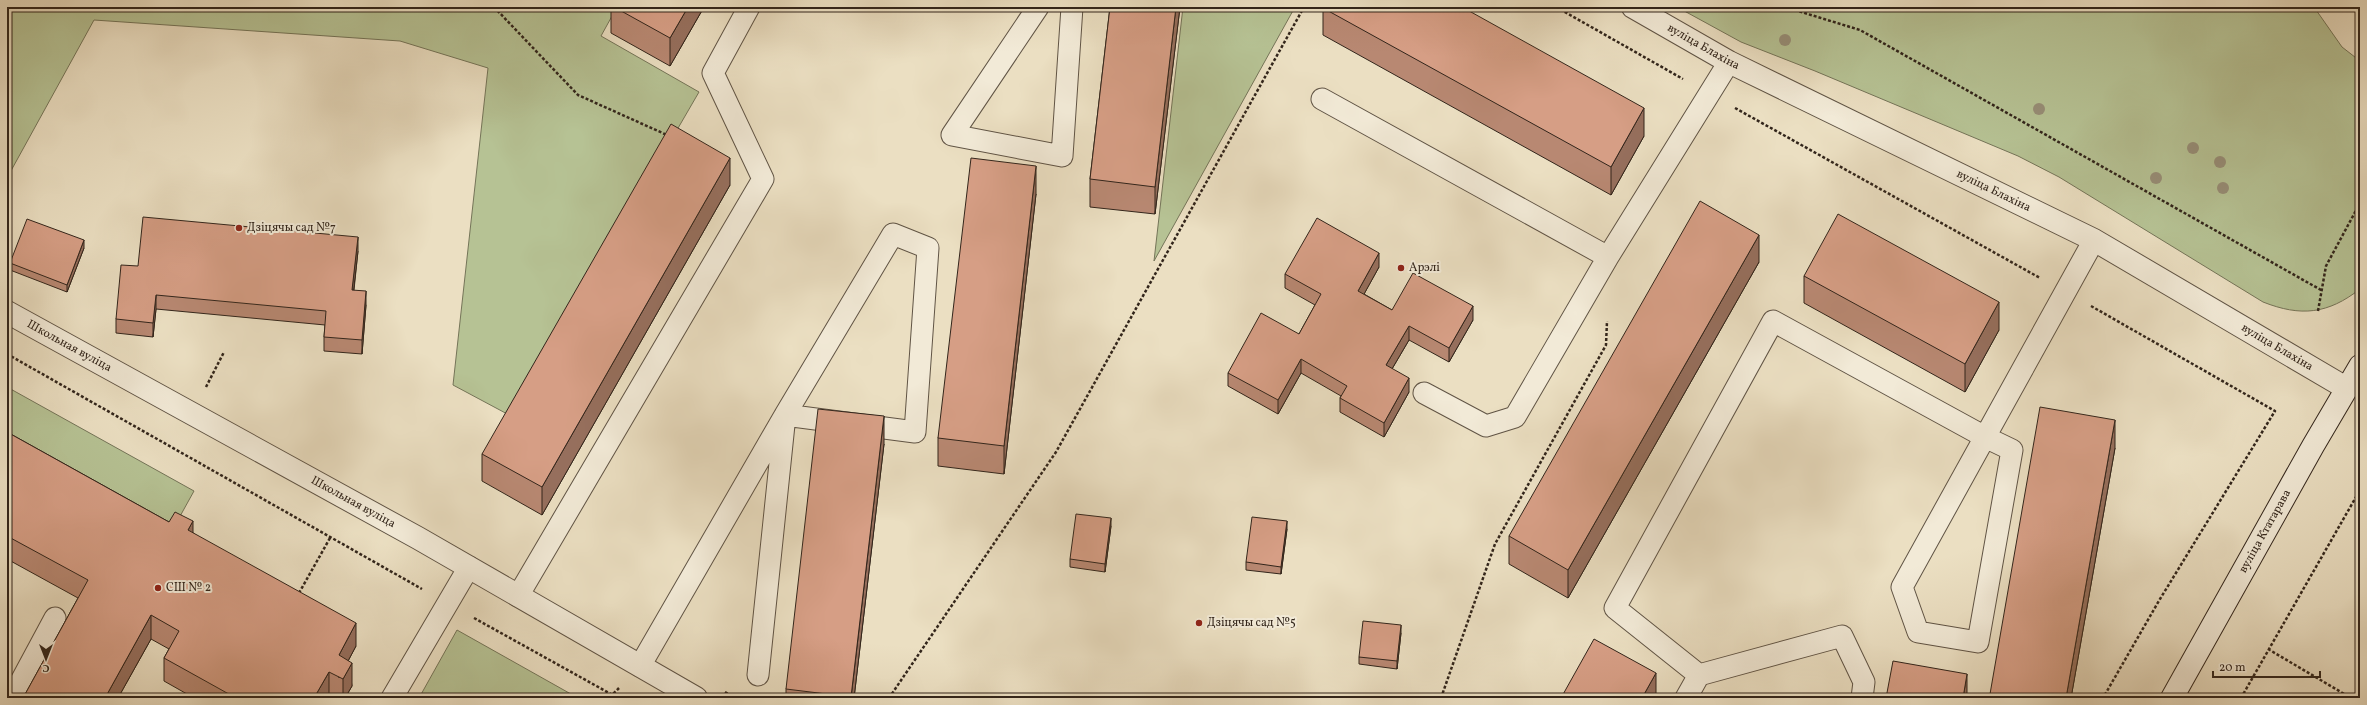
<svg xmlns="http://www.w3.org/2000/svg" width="2367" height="705" font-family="Vollkorn,serif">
	<rect width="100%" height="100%" fill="#ebdfc2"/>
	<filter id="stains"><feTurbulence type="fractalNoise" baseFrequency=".005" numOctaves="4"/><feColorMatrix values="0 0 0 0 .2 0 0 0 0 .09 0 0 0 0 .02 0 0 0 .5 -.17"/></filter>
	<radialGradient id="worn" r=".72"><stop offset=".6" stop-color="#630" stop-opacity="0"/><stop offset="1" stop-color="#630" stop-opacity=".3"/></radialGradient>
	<path fill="#b6c294" stroke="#747458" d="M7,7H617L601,36L699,92L511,416L453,385L488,68L400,41L94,20L7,178Z
		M1183,7H1295L1154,261Z
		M1677,7H2314L2342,47L2360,61V289C2328,314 2301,317 2263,302L2059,177L2018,156L1815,71L1741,42Z
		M7,387L194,491L168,538L7,449Z
		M457,630L578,698H419Z"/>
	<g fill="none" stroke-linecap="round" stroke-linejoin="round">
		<defs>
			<path id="service" d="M1038,7L952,135L1062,156L1072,7
				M1322,99L1608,257
				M1424,393L1486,426L1515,417L1608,257L1729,62
				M1985,437L2012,450L1978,642L1918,632L1902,587Z
				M518,596L763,179L713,73L749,7
				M640,666L785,415L893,234L928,248L915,432L785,415L758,675
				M1699,675L1842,636L1864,682L1862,698
				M12,698L55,618
				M392,698L469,567
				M1686,698L1699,675L1615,608L1773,321L1985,437L2094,240"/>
			<g id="minor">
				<path id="s1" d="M7,312L418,538L696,698"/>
			</g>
			<g id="tertiary">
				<path id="s2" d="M1633,7L1729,62L2094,240L2346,388"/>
			</g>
			<g id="secondary">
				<path id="s3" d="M2172,698L2313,446L2360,366"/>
			</g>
		</defs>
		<use href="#service" stroke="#605445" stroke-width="23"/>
		<use href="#minor" stroke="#605445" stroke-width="24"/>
		<use href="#tertiary" stroke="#605445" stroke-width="24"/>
		<use href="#secondary" stroke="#32251b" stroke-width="24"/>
		<path stroke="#32251b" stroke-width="2.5" stroke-dasharray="3 2" stroke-linecap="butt" d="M494,7L578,95L667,135
			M1556,7L1683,79
			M1785,7L1860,30L2321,290
			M1735,108L2040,278
			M2091,306L2275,411L2160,599L2103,698
			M2318,311L2326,266L2360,203
			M7,354L422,589
			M206,387L224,352
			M299,593L330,538
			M474,618L618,698
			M2268,649L2351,698
			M725,692L735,698
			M612,698V695L619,688
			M889,698L1056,452L1304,7
			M1441,698L1495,544L1606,345L1607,321
			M2241,698L2360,490"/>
		<use href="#service" stroke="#f2ead7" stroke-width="21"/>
		<use href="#minor" stroke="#f2ead7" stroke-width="22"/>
		<use href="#tertiary" stroke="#f2ead7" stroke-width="22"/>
		<use href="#secondary" stroke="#f2ead7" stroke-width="22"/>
	</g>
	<g fill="#978e77">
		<circle cx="1785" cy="40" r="6"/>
		<circle cx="2039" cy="109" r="6"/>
		<circle cx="2193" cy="148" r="6"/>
		<circle cx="2220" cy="162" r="6"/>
		<circle cx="2156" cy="178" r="6"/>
		<circle cx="2223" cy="188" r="6"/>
	</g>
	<path fill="#b88872" stroke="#32251b" d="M611,7H704L670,66L611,33Z
		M1110,7H1180L1155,214L1090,207V179Z
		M1323,8L1644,136L1611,195L1323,35Z
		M730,185L542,515L482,481V454Z
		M1036,194L1004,474L938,466V438Z
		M84,248L67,292L10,270V263Z
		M358,251L354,290L366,305L362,354L324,351V337L325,325L156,309L153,337L116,333V319L138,266Z
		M1759,262L1568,598L1509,564V536Z
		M1379,267L1364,294L1392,310L1473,320L1449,362L1409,340L1392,369L1409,392L1384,437L1340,412V398L1341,396L1301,373L1278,414L1228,386V373L1299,334L1315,305L1285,288V274Z
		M1804,276L1999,330L1965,392L1804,303Z
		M7,432L169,522L193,533L356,646L348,661L352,686L345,698H334L329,695L327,698H194L164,681V658L169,649L151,639L118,698H23L78,598L7,559Z
		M884,444L854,698H786V689Z
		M2115,448L2071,698H1990V694Z
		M1111,526L1105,572L1070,567V559Z
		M1287,529L1281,574L1246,570V562Z
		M1401,633L1397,669L1359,664V657Z"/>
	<path fill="#966f5d" stroke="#32251b" d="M688,7H704L670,66V38Z
		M1176,7H1180L1155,214V187Z
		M1644,108V136L1611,195V167Z
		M730,158V185L542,515V487Z
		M1036,166V194L1004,474V446Z
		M1759,235V262L1568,598V570Z
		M358,237V251L352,304V290Z
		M84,240V248L67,292V285Z
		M1379,253V267L1358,305V291Z
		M366,291V305L362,354V340Z
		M156,295V309L153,337V323Z
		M1999,302V330L1965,392V364Z
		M1473,306V320L1449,362V348Z
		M1409,326V340L1386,379V365Z
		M1301,359V373L1278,414V400Z
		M1409,378V392L1384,437V423Z
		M884,416V444L854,698H851Z
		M2115,420V448L2071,698H2066Z
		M1111,518V526L1105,572V564Z
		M193,521V544L188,530Z
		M1287,521V529L1281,574V567Z
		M151,615V639L118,698H105Z
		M356,623V646L339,678V655Z
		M1401,625V633L1397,669V661Z
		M352,663V686L345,698H343V679Z
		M329,672V695L327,698H314Z
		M1656,673V698H1642Z
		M1967,674V698H1963Z"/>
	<path fill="#d69e85" stroke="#32251b" d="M614,7H688L670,38Z
		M1110,7H1176L1155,187L1090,179Z
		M1323,7H1462L1644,108L1611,167L1323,8Z
		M671,124L730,158L542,487L482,454Z
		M971,158L1036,166L1004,446L938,438Z
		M1700,201L1759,235L1568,570L1509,536Z
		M1838,214L1999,302L1965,364L1804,276Z
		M143,217L358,237L352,290L366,291L362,340L324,337L326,311L156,295L153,323L116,319L121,265L138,266Z
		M1317,218L1379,253L1358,291L1392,310L1413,273L1473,306L1449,348L1409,326L1386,365L1409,378L1384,423L1340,398L1347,386L1301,359L1278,400L1228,373L1261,313L1299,334L1321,294L1285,274Z
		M27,219L84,240L67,285L10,263Z
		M2040,407L2115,420L2066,698H2010L1990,694Z
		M818,409L884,416L851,697L786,689Z
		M7,432L169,522L175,512L193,521L188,530L356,623L339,655L352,663L343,679L329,672L314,698H236L164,658L179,631L151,615L105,698H23L88,580L7,536Z
		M1076,514L1111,518L1105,564L1070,559Z
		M1252,517L1287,521L1281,567L1246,562Z
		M1363,621L1401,625L1397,661L1359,657Z
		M1594,639L1656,673L1642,698H1561Z
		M1893,661L1967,674L1963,698H1886Z
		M1051,694L1097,698H1050Z"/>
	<g fill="#8f2418" stroke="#f2ead7" stroke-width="1.5">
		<circle cx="239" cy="228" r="4"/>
		<circle cx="1401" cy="268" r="4"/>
		<circle cx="158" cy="588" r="4"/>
		<circle cx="1199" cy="623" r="4"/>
	</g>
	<g text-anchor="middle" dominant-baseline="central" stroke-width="4" stroke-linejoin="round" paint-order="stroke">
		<g font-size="12" fill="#32251b" stroke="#f2ead7">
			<text stroke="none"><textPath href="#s2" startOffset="81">вуліца Блахіна</textPath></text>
			<text stroke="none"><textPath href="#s2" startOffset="405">вуліца Блахіна</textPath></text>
			<text stroke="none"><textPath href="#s1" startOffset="71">Школьная вуліца</textPath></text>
			<text stroke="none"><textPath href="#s2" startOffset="729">вуліца Блахіна</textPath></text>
			<text stroke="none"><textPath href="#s1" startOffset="395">Школьная вуліца</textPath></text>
			<text stroke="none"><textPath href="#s3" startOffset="191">вуліца Ктатарава</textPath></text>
		</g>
		<g font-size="12" fill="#32251b" stroke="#f2ead7" text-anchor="start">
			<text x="247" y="228">Дзіцячы сад №7</text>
			<text x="1409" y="268">Арэлі</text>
			<text x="166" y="588">СШ № 2</text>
			<text x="1207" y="623">Дзіцячы сад №5</text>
		</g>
	</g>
	<rect width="2367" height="705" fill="none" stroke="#ebdfc2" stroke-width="24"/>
	<rect x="8" y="8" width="2351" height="689" fill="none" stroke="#32251b" stroke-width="2"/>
	<rect x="12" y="12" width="2343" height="681" fill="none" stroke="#32251b"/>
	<g transform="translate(46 659) rotate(180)" stroke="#f2ead7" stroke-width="3" paint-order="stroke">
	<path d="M0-3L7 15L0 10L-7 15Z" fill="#32251b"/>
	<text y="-6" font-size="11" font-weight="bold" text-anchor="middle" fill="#32251b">С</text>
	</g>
	<path d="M2213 671v6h107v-6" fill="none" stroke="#32251b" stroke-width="2"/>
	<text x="2219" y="671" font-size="12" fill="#32251b" stroke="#f2ead7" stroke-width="3" paint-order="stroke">20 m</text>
	<rect width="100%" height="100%" filter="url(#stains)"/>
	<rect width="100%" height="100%" fill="url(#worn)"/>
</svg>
